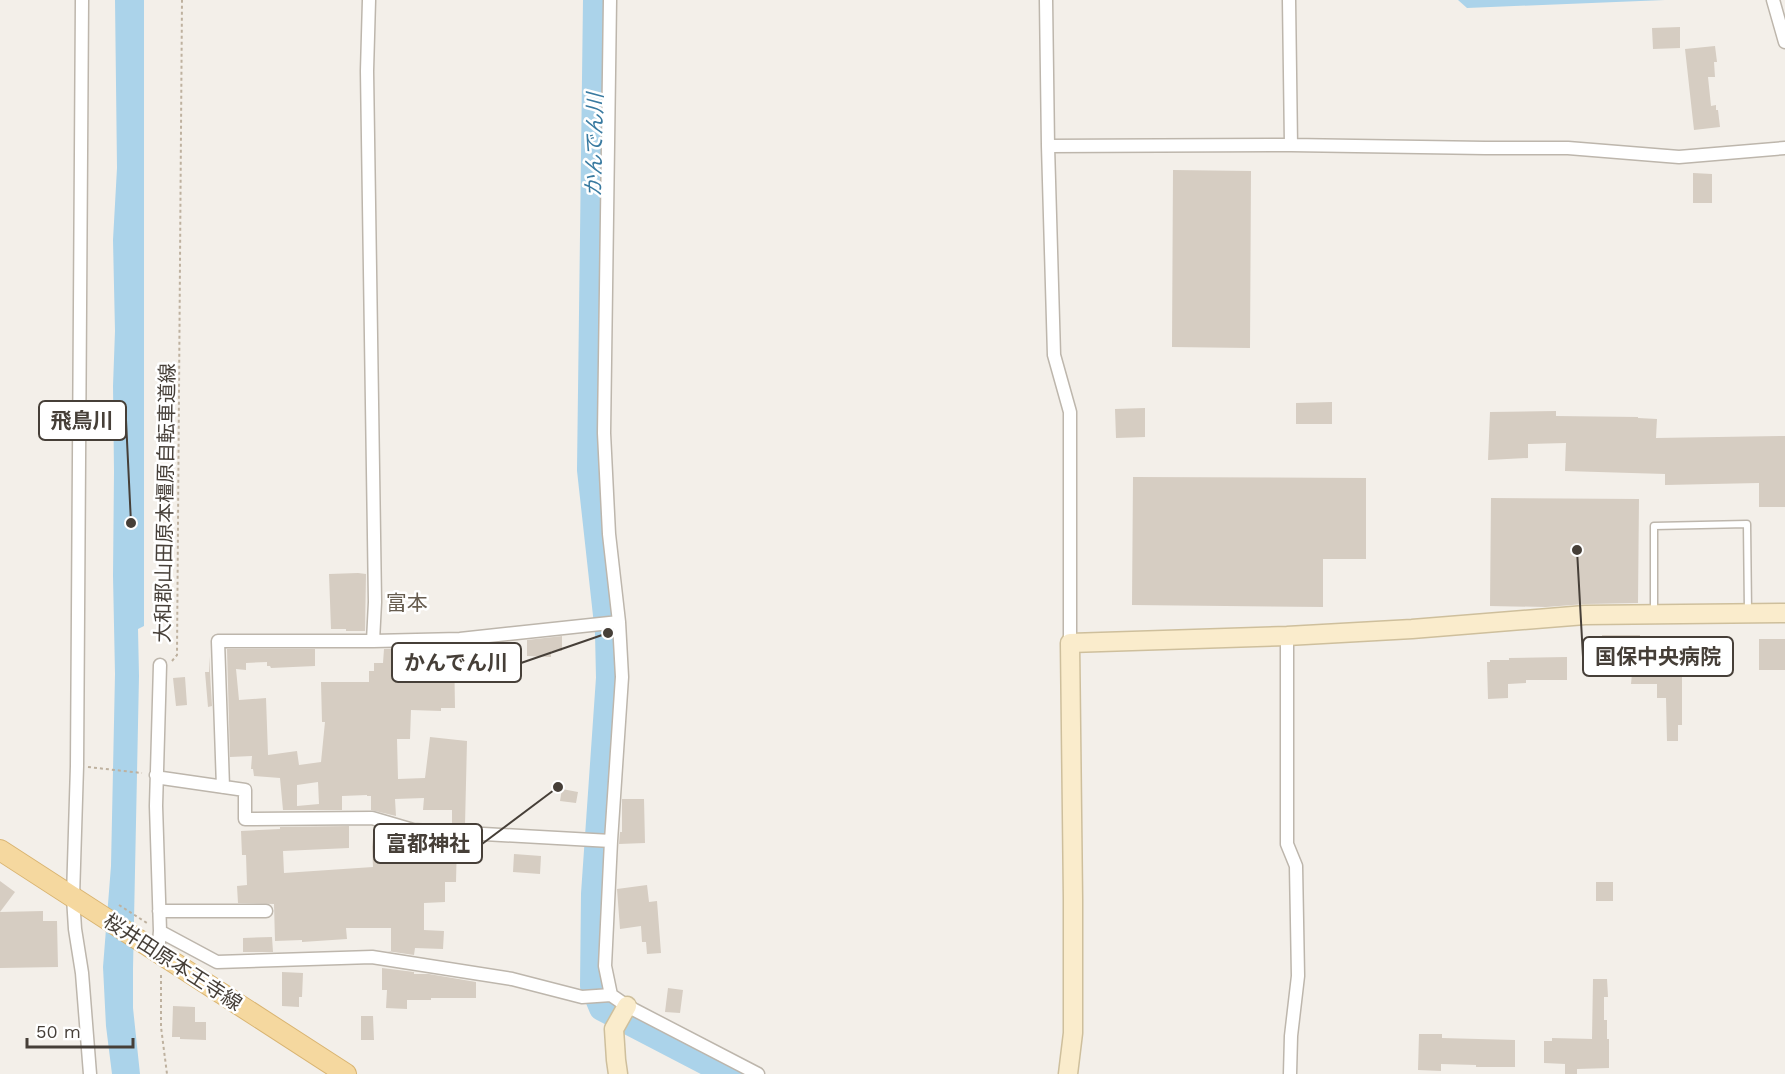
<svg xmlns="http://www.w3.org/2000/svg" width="1785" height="1074" font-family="'Work Sans','Noto Sans JP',sans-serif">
	<rect width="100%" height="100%" fill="#f3efe9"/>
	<path fill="#abd3ea" d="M115,0H144V626L138,629L139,676L133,969V1008L140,1074H112L106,1026L103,967L111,866L115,674L113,576L114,472L113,386L115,331L113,240L117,168Z
		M1458,0H1665L1467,8Z"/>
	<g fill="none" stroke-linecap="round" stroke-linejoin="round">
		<path stroke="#abd3ea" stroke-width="26" d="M596,0L590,470L608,633L609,678L594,894L593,986L602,1008L729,1074"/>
	</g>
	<path fill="#d6cdc2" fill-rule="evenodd" d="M1680,27V48L1653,49L1652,28Z
		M1715,46L1717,62H1714L1715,77H1708L1711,106L1716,105V110H1718L1720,127L1694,130L1685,49Z
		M1173,170L1251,171L1250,348L1172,347Z
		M1693,173L1712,174V203H1693Z
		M1332,402V424H1296V403Z
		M1145,408V437L1116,438L1115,409Z
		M1556,411V416L1638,417V418L1657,419L1656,438L1785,436V507H1759V483L1665,485V474L1565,471L1566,443L1528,444V458L1488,460L1490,412Z
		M1133,477L1366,478V559H1323V607L1132,605Z
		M1491,498L1639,499L1638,603L1585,604L1546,607L1490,606Z
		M358,573L366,574L365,631H346V629H331L329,574Z
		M1602,635H1640V647L1682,648V725H1678V741H1667L1666,698H1657V684H1631L1632,673H1602Z
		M562,636V651H551V657L527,656V640Z
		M1759,639H1785V670H1759Z
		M454,647L455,708H441V711L411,710L410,739H397L398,779L425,778L430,737L467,741L465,825L452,824V810H423L424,798L395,799L396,816L371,810V796H367V795L342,796V810H283L280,778L254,776L253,769H251L252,756L230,757L227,649H315V666L271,668L270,666H267V662L246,663V670L236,669L239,700L266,698L268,755L297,751L299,765L321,762L325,722H322L321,682H369V671H374V663H383L384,649ZM318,782L319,804L297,806V785Z
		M209,656L212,706L208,707L205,672H209Z
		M1567,657V680H1526V683L1508,684V698L1488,699L1487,662H1490V660H1509V658Z
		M185,677L187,705L176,706L173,678Z
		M562,789L578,792L576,803L560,801Z
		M622,799H644L645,843L619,844L620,832H622Z
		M349,826V848L283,851L284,873L373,867L372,847L374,827L412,838L457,841L456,882H445V902L424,903V930L444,931L443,949L415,948L414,955L387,951H391V928H346L347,939L302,942V940L275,941L274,904L238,903L237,886L247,885L246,855H242L241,831L280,829V827Z
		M514,854L541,856L540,874L513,872Z
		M0,881L15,892L0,912Z
		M1596,882H1613V901H1596Z
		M647,885L649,902L657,901L661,953L647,954L646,942H642L641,926L620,929L617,889Z
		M43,911V921H57L58,967L0,968V912Z
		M272,937L273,952H243V938Z
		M382,968L414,972V974H429L476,982V998H431V1000H407V1009L386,1008L387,990H382Z
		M282,972L303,973L302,997H299V1007L282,1006Z
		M1593,979H1607L1608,997H1604V1020H1607V1039H1609V1068L1577,1069V1074H1565V1064L1544,1063V1041H1552V1038L1592,1039Z
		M668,988L683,990L680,1013L665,1012Z
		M173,1006L195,1007V1022H206V1040L180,1039V1037H172Z
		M361,1016H373L374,1040H361Z
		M1419,1034H1442V1038L1515,1040V1067H1476V1065L1441,1064V1071L1418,1070Z"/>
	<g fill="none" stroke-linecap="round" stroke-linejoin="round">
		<defs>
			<path id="lane" d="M1654,611V526L1747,524L1748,612"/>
			<path id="street" d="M82,0L77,766L73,897L75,929L82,973L90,1074
				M369,0L367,71L375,602L373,641
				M610,0L604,433L609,534L619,622L622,677L611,841L605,966L611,995L627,1006L758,1074
				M1046,0L1048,146L1054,355L1070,412V643
				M1289,0L1291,145
				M1773,0L1785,42
				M1048,146L1291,145L1485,148H1568L1679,157L1785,148
				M1287,636V844L1296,866L1298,976L1291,1036L1290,1074
				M156,775L162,778L245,790V819L372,818L413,830L611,841
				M223,787L218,641H373L460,639L619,622
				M159,911H266
				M163,933L217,962L372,957L512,979L582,997L611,995
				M158,953L160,931L156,806L160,665"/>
			<path id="secondary" d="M618,1074L616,1060L614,1029L627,1006
				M1068,1074L1073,1033V899L1070,643L1287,636L1412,629L1585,615L1785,613"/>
			<path id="primary" d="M0,850L346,1074"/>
		</defs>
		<use href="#lane" stroke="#bdb6ac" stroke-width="9"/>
		<use href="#street" stroke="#bdb6ac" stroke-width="15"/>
		<use href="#secondary" stroke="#cebf9c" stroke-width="21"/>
		<use href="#primary" stroke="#d9b471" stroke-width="22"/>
		<path stroke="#beb19f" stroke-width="2" stroke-dasharray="3 3" stroke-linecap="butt" d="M172,661L177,655L182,0
			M88,767L142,773
			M119,905L147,923
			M161,975V1027L167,1074"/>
		<use href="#lane" stroke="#fff" stroke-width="6"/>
		<use href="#street" stroke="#fff" stroke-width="12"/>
		<use href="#secondary" stroke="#faeccc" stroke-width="18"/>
		<use href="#primary" stroke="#f5d89f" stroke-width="20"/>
	</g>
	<g text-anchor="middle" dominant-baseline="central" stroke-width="5" stroke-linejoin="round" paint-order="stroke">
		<g font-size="20" fill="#463f38" stroke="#fff">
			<text transform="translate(165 503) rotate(-89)">大和郡山田原本橿原自転車道線</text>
			<text transform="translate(173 962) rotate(33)">桜井田原本王寺線</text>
		</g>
		<g font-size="21" font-style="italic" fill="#397aa0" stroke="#fff">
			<text transform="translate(594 145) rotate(-89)">かんでん川</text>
		</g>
		<g font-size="21" fill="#675d50" stroke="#fff">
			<text x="407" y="602">富本</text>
		</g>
	</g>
	<path fill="none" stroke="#463f38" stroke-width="2" d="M131 523L126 420M1577 550L1583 657M608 633L521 663M558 787L482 844"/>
	<g fill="#463f38" stroke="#fff" stroke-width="2">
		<circle cx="131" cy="523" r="6"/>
		<circle cx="1577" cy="550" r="6"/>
		<circle cx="608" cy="633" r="6"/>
		<circle cx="558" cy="787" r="6"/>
	</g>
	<g fill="#fff" stroke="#463f38" stroke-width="2">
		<rect x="39" y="401" width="87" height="39" rx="6"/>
		<rect x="1583" y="637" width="150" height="39" rx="6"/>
		<rect x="392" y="643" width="129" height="39" rx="6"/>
		<rect x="374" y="824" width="108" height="39" rx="6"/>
	</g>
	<g font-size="21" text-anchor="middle" font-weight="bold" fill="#463f38">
		<text x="82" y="428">飛鳥川</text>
		<text x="1658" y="664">国保中央病院</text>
		<text x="456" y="670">かんでん川</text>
		<text x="428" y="851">富都神社</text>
	</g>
	<path d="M27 1038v9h106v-9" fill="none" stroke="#463f38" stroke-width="3"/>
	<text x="36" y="1038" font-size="18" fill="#463f38" stroke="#ffffff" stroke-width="4.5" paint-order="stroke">50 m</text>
</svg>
